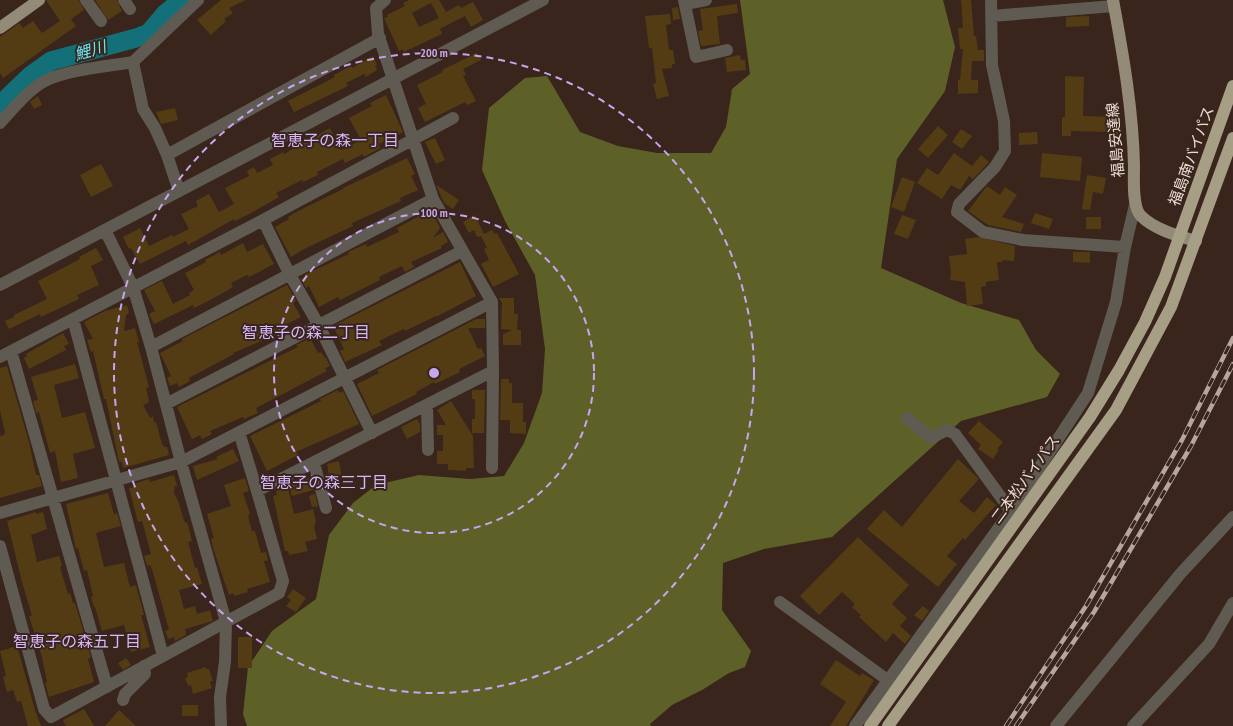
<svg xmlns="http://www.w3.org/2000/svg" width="1233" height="726" font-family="'PT Sans Narrow','Noto Sans JP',sans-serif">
	<rect width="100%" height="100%" fill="#39251b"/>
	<path fill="#5d6127" d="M740,0H943L955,47L945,91L897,159L881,268L961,303L1019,320L1036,350L1060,374L1047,397L961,421L832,537L764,549L723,563L722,610L751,651L745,667L729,673L702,690L672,705L650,724L651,726H247L243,714L248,667L272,631L316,599L329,535L353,503L376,485L419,475L470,479L504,476L524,443L542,393L545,349L535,275L505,221L482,170L489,108L525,78L547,76L580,132L618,146L657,153H711L726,127L732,89L750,74Z"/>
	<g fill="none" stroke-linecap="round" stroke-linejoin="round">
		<path stroke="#137078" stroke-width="19" d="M0,105L30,76L51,61L136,38L149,33L166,13L182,0"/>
	</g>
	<path fill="#533c14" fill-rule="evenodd" d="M46,0H79L84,10L71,19L76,26L3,78L0,73V37L19,23L23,28L33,21L42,33L60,21Z
		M95,0H117L122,11L108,20Z
		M221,0H246L229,8L233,13L224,19L226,21L211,35L197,20Z
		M409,0H439L446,12L459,5L461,8L473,2L483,20L471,27L465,16L440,29L442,34L404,52L403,49L399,51L384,18L388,17L387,15L405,6L403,3ZM431,3L439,18L419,27L412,13Z
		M961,0H971L974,36H976L978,50H984V61H972L971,80H978V93L958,94V80H960L963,49H960L958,28H963Z
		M737,4L738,13L717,16L720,44L701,46L698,31L703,30L700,9Z
		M678,7L680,19L673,20L672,8Z
		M670,14L671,24L666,25L669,50H673L675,64H672V68L662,69L669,96L657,99L653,84L656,83L652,48H649L645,16Z
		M1089,16V26L1066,27V17Z
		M477,53L481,60L463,69L466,75L463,76L476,101L467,105L465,102L425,122L418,108L426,104L417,85L443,72L442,70Z
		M740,55L741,60H745L746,70L727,72L725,58Z
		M373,56L377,65L375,66L377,70L366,77L364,74L346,83L348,86L294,112L288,101L335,77L334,75L351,66L352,68Z
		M1065,76L1084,77L1083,116L1118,117V136H1120L1121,149L1110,150L1108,132L1071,131V136H1062V117H1065Z
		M386,95L403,132L379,144L380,148L364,157L363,154L345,163L343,159L317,172L318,175L303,182L302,180L276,193L279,197L251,213L235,221L234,219L188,245L186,241L140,264L131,248L129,249L123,237L140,228L149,246L172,235L173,237L189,229L181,214L198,206L196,201L209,194L219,212L234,204L225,188L249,176L247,171L254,167L257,173L273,165L270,159L283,152L284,154L330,128L341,150L361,140L349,118L372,106L370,103Z
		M38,96L42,105L34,109L30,102Z
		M175,108L178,120L161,124L156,112Z
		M938,126L948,135L928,158L918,149Z
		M961,129L972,136L962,149L952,142Z
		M1037,132L1038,144L1019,145V133Z
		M435,138L445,160L436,164L425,142Z
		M954,153L972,166L981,155L989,162L973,179L969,176L960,190L951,185L942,199L917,183L927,168L938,175Z
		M1042,153L1082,157L1080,181L1040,177Z
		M407,158L415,174L411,176L418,190L400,198L401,201L352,223L353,226L306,248L291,257L275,227L289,219L288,217L298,211L343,189V188Z
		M101,164L113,186L91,197L80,175Z
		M1087,175L1106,178L1103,194L1093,192L1090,210L1082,209Z
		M902,177L915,182L904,212L891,207Z
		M436,185L459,200L453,209L444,203Z
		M987,186L1000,195L1005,187L1017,195L1002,217L1024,224L1021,232L988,225L968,211Z
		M427,212L429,215L433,214L440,228L433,238L443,232L448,242L441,246L442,248L411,262L414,267L405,272L402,266L379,277L380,280L340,300L338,297L319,307L309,286L306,288L301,279L305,277L304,275L349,254L348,252L366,244L367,247L399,232L397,228Z
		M1035,213L1053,219L1049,229L1031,223Z
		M475,215L484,234L492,230L495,234L497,233L519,274L493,287L481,264L489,260L484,249L487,248L481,236L477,237L474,230L469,233L463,222Z
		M902,215L916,220L908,239L894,234Z
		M1086,217H1101V229H1086Z
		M978,237L1015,246L1014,261L1003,260L1002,262H997L999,280L986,282V286L981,287L983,304L967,306L965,282L950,280L951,273L949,256L967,254L965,239Z
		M243,243L247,252L263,244L274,264L249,277L247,275L231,283L233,287L214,298L194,308L193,305L154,324L149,314L155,311L144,290L162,281L173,304L190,295L189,293L194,290L185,273L206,262L205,260L220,252L221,255Z
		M96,248L103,260L91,266L99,285L77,295L79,299L41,317L40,314L9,329L5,321L14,317V315L47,299L38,281L80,259L79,257Z
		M1073,252H1090V263L1073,262Z
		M460,262L476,296L436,317V316L405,331L404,329L379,341L382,345L345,362L340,351L344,349L333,326Z
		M287,285L296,301L293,303L301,317L279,328L280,329L273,333L275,335L233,353L234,354L189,378L190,381L179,387L177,383L170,386L167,378L171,376L160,353L183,341L182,339Z
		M499,298H514V314H518L517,330H521V345H503V334L512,330L501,329L502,303Z
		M127,305L129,313L126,315L124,331L135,328L139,342H137L149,387L146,388L149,402L143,405L150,418L153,416L154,423L156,422L162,444L164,447H167L169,455L123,468L122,462H119L106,399H104L93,351L91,352L87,340L93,339L84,322L105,311Z
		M476,319H485V328H468L477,347L478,349L481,348L485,356L459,369L460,372L435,384L434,382L416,392L417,394L372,416L357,384L379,373L377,370Z
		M63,333L69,344L64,346L66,350L29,369L24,358L27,356L26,354Z
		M307,340L308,342L311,340L318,353L321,352L325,358H326L330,366L325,368L327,371L256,408L258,413L244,419L243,417L210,431L212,434L202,439L200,435L192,439L177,407L298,347L296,345Z
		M75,364L79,378L54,385L62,418L85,412L95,448L73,454L78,478L61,482L55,451L50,453L39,412L36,413L33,401L38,400L31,377Z
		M7,366L29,442L36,475H39L42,486L0,498V436L4,435L5,432L0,411V368Z
		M501,379H509V383H512V403H523V422H526V434L510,433V420H500Z
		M338,390L339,393L343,391L359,424L296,452L298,455L267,471L250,436L321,401L320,399Z
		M472,390H485L484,433H472V419H475V399H472Z
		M451,401L473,436L474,468H466V471L448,470V464H437V451H443V435H437V425H446L437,410Z
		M417,419L420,424V432L407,439L401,427Z
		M979,421L1003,442L997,449L999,450L993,459L978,449L981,445L968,433Z
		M233,449L239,461L197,480L193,466L218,459L216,457Z
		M958,459L979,479L959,501L974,513L987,497L996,505L965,540L963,538L947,556L957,564L938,587L867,529L884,510L902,527Z
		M339,461L342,479L330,481L327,464Z
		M174,475L177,486L174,487L175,490L173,491L178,501L185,523L187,522L192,541L188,542L195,568L197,567L202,584L179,590L184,609L195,606L197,614L210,610L213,621L185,629L186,635L175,641L174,637L168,639L165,631L169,630L152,569L150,565L147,566L144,556L151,554L142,521L138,522L129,488L135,487L134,484L149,479L150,482Z
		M245,478L249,491L243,493L250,514L248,516L252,531H255L261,553L266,552L268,560L264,561L270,582L247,589L248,592L234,596L233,593L229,595L214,551L211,539L214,538L207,514L231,506L224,485Z
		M310,478L313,490L292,496L289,486L295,484V482Z
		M288,488L294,514L313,509L316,522L314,526L317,539L305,542L308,551L289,555L288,551H285L273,496L277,495L276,491Z
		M108,493L114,514L117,513L121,526L96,533L104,567L124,563L130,587L136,585L144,615H141L150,647L131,652L124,625L102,631L95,607H94L91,597L93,596L87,570L84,571L78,548L76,549L66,504Z
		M315,494L318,506L312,507L309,496Z
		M36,512V514L43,512L47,529L31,535L37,562L59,556L62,566L60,567L68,594L70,593L73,603H75L91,657L88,659L94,682L49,697L45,683L47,682L42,657L29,616H32L22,582L7,521Z
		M858,537L909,585L892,604L907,618L900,626L911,636L905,644L893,633L886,642L859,617L861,615L852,607L855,604L842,592L819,615L800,596Z
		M293,589L306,598L296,612L286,606L291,600L287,597Z
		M923,606L929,611L922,621L914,615Z
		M238,637H252V668H238Z
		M17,646L35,710L41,726H28L21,701L17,702L13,690L7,692L3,677L6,676L0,651Z
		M126,658L131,665L123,670L118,663Z
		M836,660L860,676L862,673L874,680L846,726H830L846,702L820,684Z
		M206,667V669H209L213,681H210L212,688L193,694L191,685L188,686L185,678L188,677L187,673Z
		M182,705H198V716H182Z
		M84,709L94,726H66L63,720Z
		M119,710L136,726H105Z"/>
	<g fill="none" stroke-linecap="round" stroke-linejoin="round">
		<path stroke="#5f5b52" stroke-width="12" d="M86,0L101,21
			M124,0L130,9
			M684,0L696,57L727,50
			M991,0L992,65L1004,121L1005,151L995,167L959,204L957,212L983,232L1023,240L1125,247
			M685,4L706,0
			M992,16L1114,6
			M0,123C12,110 29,89 45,81C66,70 110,66 133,62
			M167,155L380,38
			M179,191L167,155L155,128L143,109L133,62L198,0
			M263,220L289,273L318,324L372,433
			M105,230L133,287L151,347L181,462L226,622L225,662L220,697L221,726
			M0,285L543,0
			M73,319L163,656
			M151,347L433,199
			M11,351L107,687
			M0,357L263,220L453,118
			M166,404L462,251
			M427,405L428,450
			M907,418L931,438L947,430L955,434L1011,511
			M239,432L257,491
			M314,463L326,508
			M492,468L493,371
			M0,513L181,462L492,302
			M0,546L44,709L51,717L279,593L283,581L257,491L493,371L492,302L433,199L378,34L376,8L385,0
			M780,602L889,681
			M123,700L125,694L145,674L144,666
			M855,726L1011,511L1088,393L1116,302L1125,247L1135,205
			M1056,726L1181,573L1233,517
			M1133,726L1209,644L1233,603"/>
		<path stroke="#938b77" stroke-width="12" d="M1113,0C1123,54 1133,111 1134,166C1134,179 1132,207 1141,216C1155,230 1179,236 1196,241
			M0,28L39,0"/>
		<path stroke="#a79e86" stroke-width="12" d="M870,726L1090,417L1119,370L1145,322L1165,277L1233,86
			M888,726L1116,410L1171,307L1233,138"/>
		<defs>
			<path id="rail" d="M1006,726L1086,606L1182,440L1233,338
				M1016,726L1094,612L1191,446L1233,364"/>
		</defs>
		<use href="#rail" stroke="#b5a69e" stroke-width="4.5"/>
		<use href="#rail" stroke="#39251b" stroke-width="3" stroke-dasharray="9" stroke-linecap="butt"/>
	</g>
	<g fill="none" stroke="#c8a6ef" stroke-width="2" stroke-dasharray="7 5">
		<circle cx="434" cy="373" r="160"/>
		<circle cx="434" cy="373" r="320"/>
	</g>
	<g text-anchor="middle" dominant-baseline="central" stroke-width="4" stroke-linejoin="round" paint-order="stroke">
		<g font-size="15" fill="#ebddd6" stroke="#39251b">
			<text transform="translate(1115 140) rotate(-95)">福島安達線</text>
			<text transform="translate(1191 156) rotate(-70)">福島南バイパス</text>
			<text transform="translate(1025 479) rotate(-54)">二本松バイパス</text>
		</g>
		<g font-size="16" font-style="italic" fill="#6ae4f1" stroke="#39251b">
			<text transform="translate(90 50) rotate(-16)">鯉川</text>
		</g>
		<g font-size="16" fill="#d6b7fc" stroke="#39251b">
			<text x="335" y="140">智恵子の森一丁目</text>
			<text x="306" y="332">智恵子の森二丁目</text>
			<text x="324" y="482">智恵子の森三丁目</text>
			<text x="77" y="641">智恵子の森五丁目</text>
		</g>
	</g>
	<circle cx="434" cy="373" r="6" fill="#c8a6ef" stroke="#39251b" stroke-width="2"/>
	<g font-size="12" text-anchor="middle" font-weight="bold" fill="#c8a6ef" stroke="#39251b" stroke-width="4" stroke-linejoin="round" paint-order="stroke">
		<text x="434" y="57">200 m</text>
		<text x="434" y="217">100 m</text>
	</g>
</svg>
